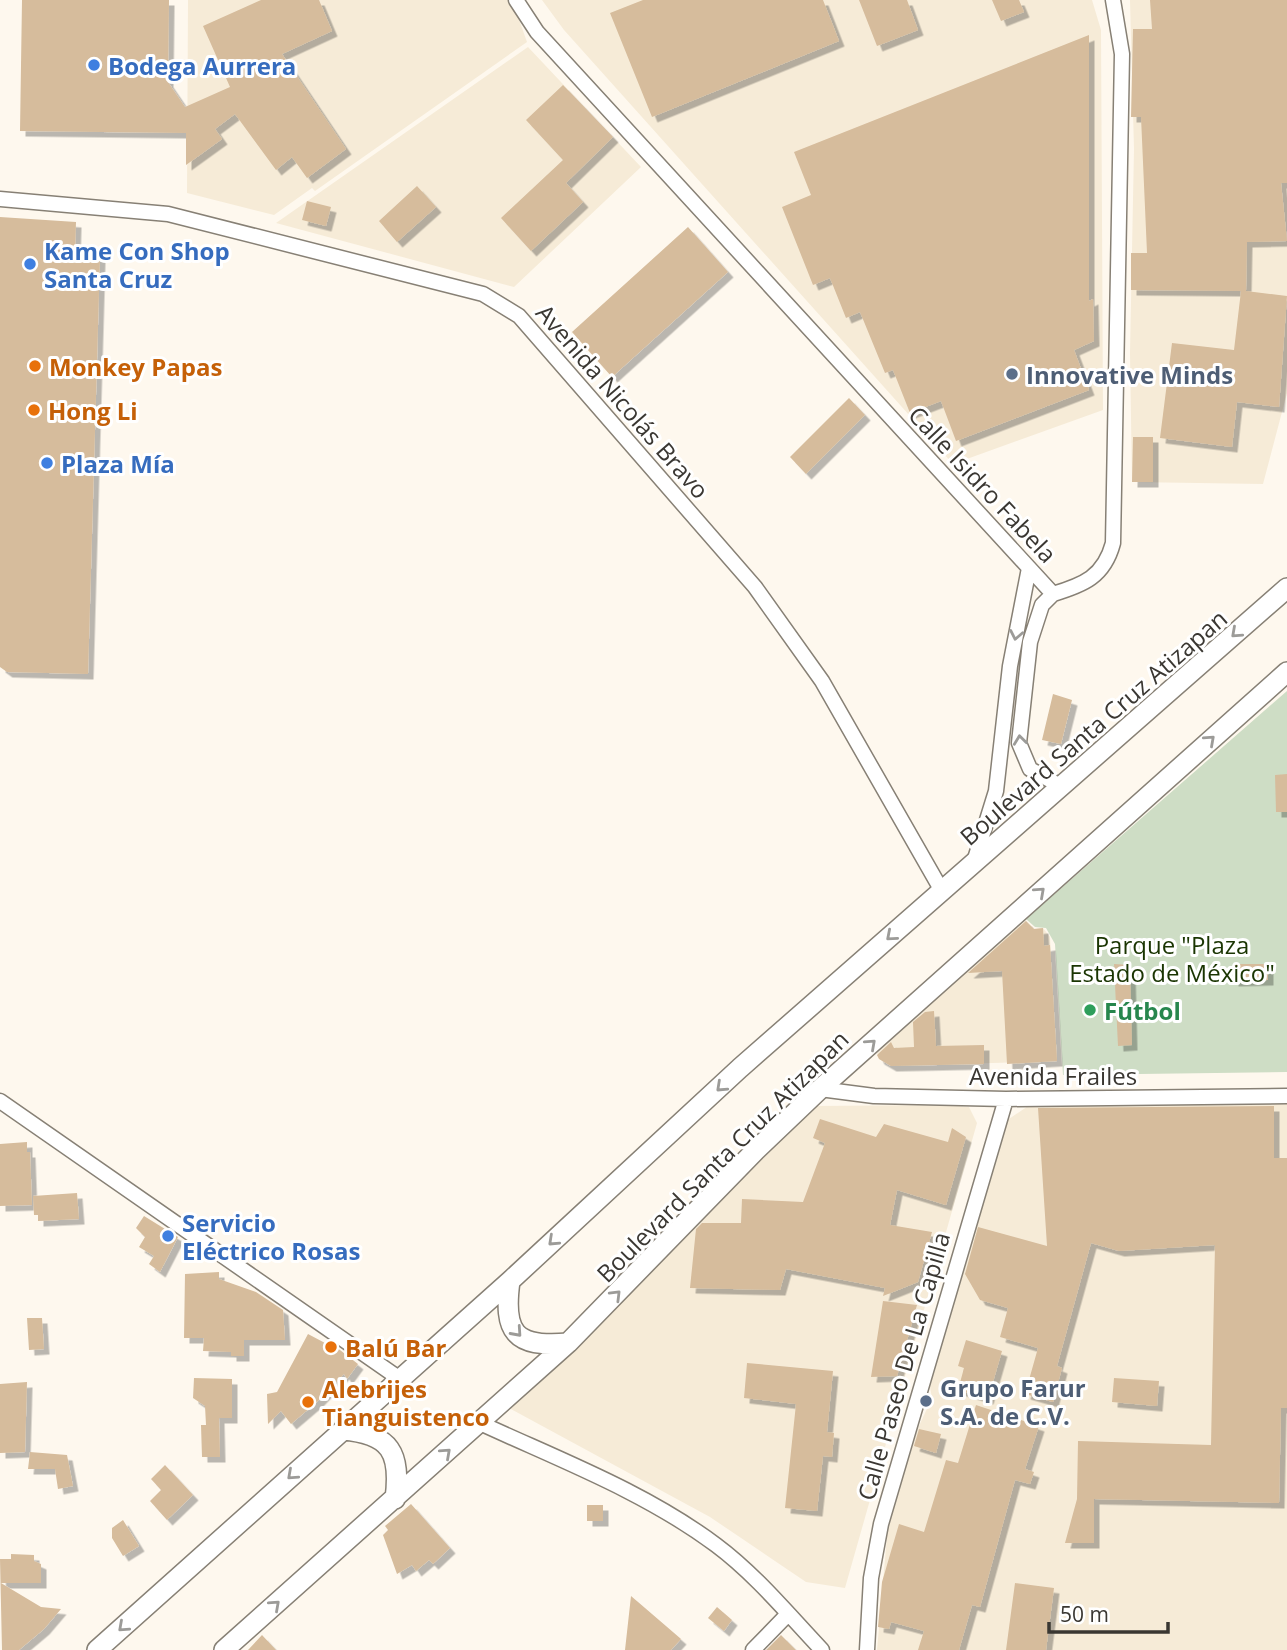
<svg xmlns="http://www.w3.org/2000/svg" width="1287" height="1650" font-family="'Open Sans',sans-serif">
	<defs>
		<filter id="shadow"><feDropShadow dx="5.5" dy="5.5" stdDeviation="0" flood-color="#0004"/></filter>
	</defs>
	<rect width="100%" height="100%" fill="#fef8ee"/>
	<path fill="#f6ebd7" d="M188,0H512L527,42L315,191L312,188L274,215L187,193Z
		M542,0H1092L1101,30L1103,410L953,464L564,30Z
		M1130,0H1287V393L1263,484L1132,482L1130,353L1134,149Z
		M528,47L641,167L514,287L276,223Z
		M1020,915L1034,929L1043,928L1050,937L1057,1061L891,1066L879,1059L876,1049Z
		M1037,1100L1287,1102V1650H877L888,1525L918,1428L932,1398L930,1387L975,1226L1006,1121Z
		M949,1105L969,1107L977,1123L845,1588L806,1582L710,1517L509,1408L812,1106Z"/>
	<path fill="#ceddc5" d="M1287,691V1072L1063,1075L1055,944L1046,928L1035,927L1026,919Z"/>
	<path fill="#d6bc9c" filter="url(#shadow)" d="M22,0H169L168,82L185,107L230,87L203,26L261,0H319L332,31L282,54L346,149L307,178L292,157L276,170L235,114L215,129L222,139L186,165V133L20,131Z
		M643,0H823L839,41L652,117L610,13Z
		M859,0H907L918,30L877,46Z
		M992,0H1019L1024,12L1001,21Z
		M1150,0H1287V183H1281L1287,241L1247,242L1246,291L1287,296L1279,407L1237,402L1232,447L1160,438L1172,343L1234,350L1241,291L1131,290V253H1147L1141,117H1131L1133,29H1152Z
		M1089,35V301L1093,299L1094,341L1074,350L1089,390L956,441L941,401L910,413L893,370L885,373L860,312L846,318L830,278L813,285L782,207L811,195L794,152Z
		M563,85L613,137L566,183L583,202L531,251L501,218L563,160L526,120Z
		M417,186L436,207L397,242L379,221Z
		M307,201L331,207L326,226L302,220Z
		M0,217L76,222L75,255L100,256L88,674L7,672L0,667Z
		M688,227L728,272L612,377L572,332Z
		M849,398L865,415L806,474L790,457Z
		M1133,437H1153V482H1132Z
		M1053,694L1072,700L1061,744L1042,740Z
		M1287,774V812H1276L1275,775Z
		M1026,921L1034,929L1043,928L1044,946L1050,945L1057,1061L1007,1064L1002,971L968,973Z
		M1114,964L1130,965L1132,1045L1118,1046Z
		M1233,964H1268V980L1233,981Z
		M934,1011L936,1046L984,1045V1064L891,1066L879,1059L877,1055L891,1042L894,1048L914,1047L913,1022L925,1012Z
		M1274,1106V1158H1287V1408H1281L1279,1503L1094,1499V1543H1065L1077,1499L1078,1441L1211,1445L1215,1245L1119,1251L1091,1243L1057,1366L1062,1368L1053,1402L1025,1394L1038,1348L1000,1337L1008,1308L980,1300L965,1274L978,1227L1047,1246L1038,1108Z
		M820,1119L876,1137L884,1124L948,1142L952,1128L966,1137L946,1205L897,1190L890,1225L932,1232L918,1282L883,1296L885,1288L786,1269L780,1290L690,1288L696,1229L702,1223H741L742,1199L803,1202L825,1143L813,1138Z
		M27,1142V1152H30L32,1205L0,1206V1144Z
		M77,1193L79,1219L38,1221V1215H34L33,1196Z
		M144,1216L178,1237L160,1272L149,1264L154,1256L139,1247L145,1237L136,1228Z
		M219,1272V1279L256,1292L283,1310L285,1340H244V1356H231V1352L203,1351L204,1338H184L185,1274Z
		M883,1301L917,1305L897,1376L871,1377Z
		M27,1318H42L44,1349L29,1350Z
		M308,1334L325,1343L327,1340L358,1364L347,1379L344,1374L318,1401L291,1424L281,1411L268,1424L267,1394L277,1392Z
		M966,1340L1002,1351L988,1399L958,1390L964,1368L958,1366Z
		M747,1363L833,1371L827,1432L834,1433L832,1457L823,1456L817,1511L785,1508L796,1404L744,1398Z
		M194,1378L232,1379V1418H219L220,1457H202L201,1425H206L205,1406L193,1398Z
		M1114,1378L1159,1381L1157,1406L1112,1402Z
		M27,1382L25,1452L0,1453V1384Z
		M976,1405L1039,1426L1025,1469L1034,1472L1030,1484L1015,1480L980,1607L972,1605L959,1650H918L924,1631L891,1622L889,1629L878,1627L882,1582L899,1524L924,1532L946,1460L958,1463Z
		M919,1429L941,1434L936,1453L914,1446Z
		M30,1452L67,1455L73,1486L58,1489L55,1469H28Z
		M165,1465L193,1495L167,1520L150,1501L161,1490L151,1479Z
		M411,1504L450,1548L433,1564L429,1560L416,1571L412,1565L397,1574L383,1535L388,1530L385,1526Z
		M587,1505H603V1521H587Z
		M123,1520L139,1546L123,1556L112,1538V1528Z
		M11,1554L34,1555V1561L41,1564V1583H1L41,1607L61,1609L44,1629L19,1650H2L0,1559H11Z
		M1015,1583L1054,1588L1046,1650H1006Z
		M631,1596L681,1639L671,1650H625Z
		M717,1607L732,1620L724,1631L708,1618Z
		M262,1635L276,1650H248Z
		M781,1635L796,1650H766Z"/>
	<g fill="none" stroke-linecap="round" stroke-linejoin="round">
		<defs>
			<path id="minor" d="M516,0L537,32L1053,594
				M0,199L168,214L483,294L519,316L755,587L822,681L942,891
				M1053,594C1083,585 1104,577 1113,543L1122,54L1113,0
				M1053,594L1042,605L1030,642L1019,743L1030,769L1062,787
				M974,862L996,791L1010,666L1029,568
				M820,1089L874,1096L1006,1099L1287,1096
				M0,1101L400,1379
				M480,1423C560,1460 645,1492 716,1545C755,1574 788,1614 822,1650
				M753,1650L788,1614
				M867,1650L871,1578L881,1524L1006,1099"/>
			<path id="secondary" d="M510,1281C503,1332 514,1348 568,1343
				M343,1430C391,1434 401,1453 395,1499
				M97,1650L510,1281L740,1068L1287,588
				M224,1650L568,1343L756,1150L820,1089L1287,672"/>
		</defs>
		<use href="#minor" stroke="#878075" stroke-width="17"/>
		<use href="#secondary" stroke="#878075" stroke-width="22"/>
		<use href="#minor" stroke="#fff" stroke-width="14"/>
		<use href="#secondary" stroke="#fff" stroke-width="19"/>
	</g>
	<defs><path id="oneway-chevron" d="M-2-3.5L2.5 0L-2 3.5" fill="none" stroke-width="1.6" stroke-linecap="round" stroke-linejoin="round" transform="scale(1.75)"/></defs>
	<g stroke="#9c9b98">
		<use href="#oneway-chevron" transform="translate(1236 633) rotate(138)"/>
		<use href="#oneway-chevron" transform="translate(1016 635) rotate(101)"/>
		<use href="#oneway-chevron" transform="translate(1020 740) rotate(-97)"/>
		<use href="#oneway-chevron" transform="translate(1210 740) rotate(-42)"/>
		<use href="#oneway-chevron" transform="translate(1040 892) rotate(-42)"/>
		<use href="#oneway-chevron" transform="translate(891 936) rotate(139)"/>
		<use href="#oneway-chevron" transform="translate(871 1044) rotate(-42)"/>
		<use href="#oneway-chevron" transform="translate(721 1087) rotate(137)"/>
		<use href="#oneway-chevron" transform="translate(553 1241) rotate(137)"/>
		<use href="#oneway-chevron" transform="translate(616 1295) rotate(-45)"/>
		<use href="#oneway-chevron" transform="translate(517 1332) rotate(48)"/>
		<use href="#oneway-chevron" transform="translate(446 1453) rotate(-42)"/>
		<use href="#oneway-chevron" transform="translate(292 1475) rotate(138)"/>
		<use href="#oneway-chevron" transform="translate(275 1605) rotate(-42)"/>
		<use href="#oneway-chevron" transform="translate(123 1627) rotate(138)"/>
	</g>
	<g fill="#3f7fe0" stroke="#fff" stroke-width="2.5">
		<circle cx="94" cy="65" r="7"/>
		<circle cx="30" cy="264" r="7"/>
		<circle cx="47" cy="463" r="7"/>
		<circle cx="168" cy="1236" r="7"/>
	</g>
	<g fill="#e8710a" stroke="#fff" stroke-width="2.5">
		<circle cx="35" cy="366" r="7"/>
		<circle cx="34" cy="410" r="7"/>
		<circle cx="331" cy="1347" r="7"/>
		<circle cx="308" cy="1402" r="7"/>
	</g>
	<g fill="#5c6f8a" stroke="#fff" stroke-width="2.5">
		<circle cx="1012" cy="374" r="7"/>
		<circle cx="926" cy="1401" r="7"/>
	</g>
	<circle fill="#2e9e5b" stroke="#fff" stroke-width="2.5" cx="1090" cy="1010" r="7"/>
	<g text-anchor="middle" dominant-baseline="central" stroke-width="6" stroke-linejoin="round" paint-order="stroke">
		<g font-size="24" font-weight="bold" fill="#366cbe" stroke="#fff" text-anchor="start">
			<text x="108" y="65">Bodega Aurrera</text>
			<text x="44" y="250">Kame Con Shop<tspan x="44" dy="28">Santa Cruz</tspan></text>
			<text x="61" y="463">Plaza Mía</text>
			<text x="182" y="1222">Servicio<tspan x="182" dy="28">Eléctrico Rosas</tspan></text>
		</g>
		<g font-size="24" font-weight="bold" fill="#c56008" stroke="#fff" text-anchor="start">
			<text x="49" y="366">Monkey Papas</text>
			<text x="48" y="410">Hong Li</text>
			<text x="345" y="1347">Balú Bar</text>
			<text x="322" y="1388">Alebrijes<tspan x="322" dy="28">Tianguistenco</tspan></text>
		</g>
		<g font-size="24" font-weight="bold" fill="#4e5e75" stroke="#fff" text-anchor="start">
			<text x="1026" y="374">Innovative Minds</text>
			<text x="940" y="1387">Grupo Farur<tspan x="940" dy="28">S.A. de C.V.</tspan></text>
		</g>
		<g font-size="24" fill="#3a3732" stroke="#fff">
			<text transform="translate(623 401) rotate(49)">Avenida Nicolás Bravo</text>
			<text transform="translate(983 484) rotate(47)">Calle Isidro Fabela</text>
			<text transform="translate(1093 727) rotate(-41)">Boulevard Santa Cruz Atizapan</text>
			<text x="1053" y="1075">Avenida Frailes</text>
			<text transform="translate(722 1156) rotate(-45)">Boulevard Santa Cruz Atizapan</text>
			<text transform="translate(903 1366) rotate(-74)">Calle Paseo De La Capilla</text>
		</g>
		<g font-size="24" fill="#1a3502" stroke="#fff">
			<text x="1172" y="944">Parque "Plaza<tspan x="1172" dy="28">Estado de México"</tspan></text>
		</g>
		<g font-size="24" font-weight="bold" fill="#27864d" stroke="#fff" text-anchor="start">
			<text x="1104" y="1010">Fútbol</text>
		</g>
	</g>
	<path d="M1049 1622v10h119v-10" fill="none" stroke="#3a3732" stroke-width="3.5"/>
	<text x="1060" y="1622" font-size="21" fill="#3a3732" stroke="#ffffff" stroke-width="5" paint-order="stroke">50 m</text>
</svg>
